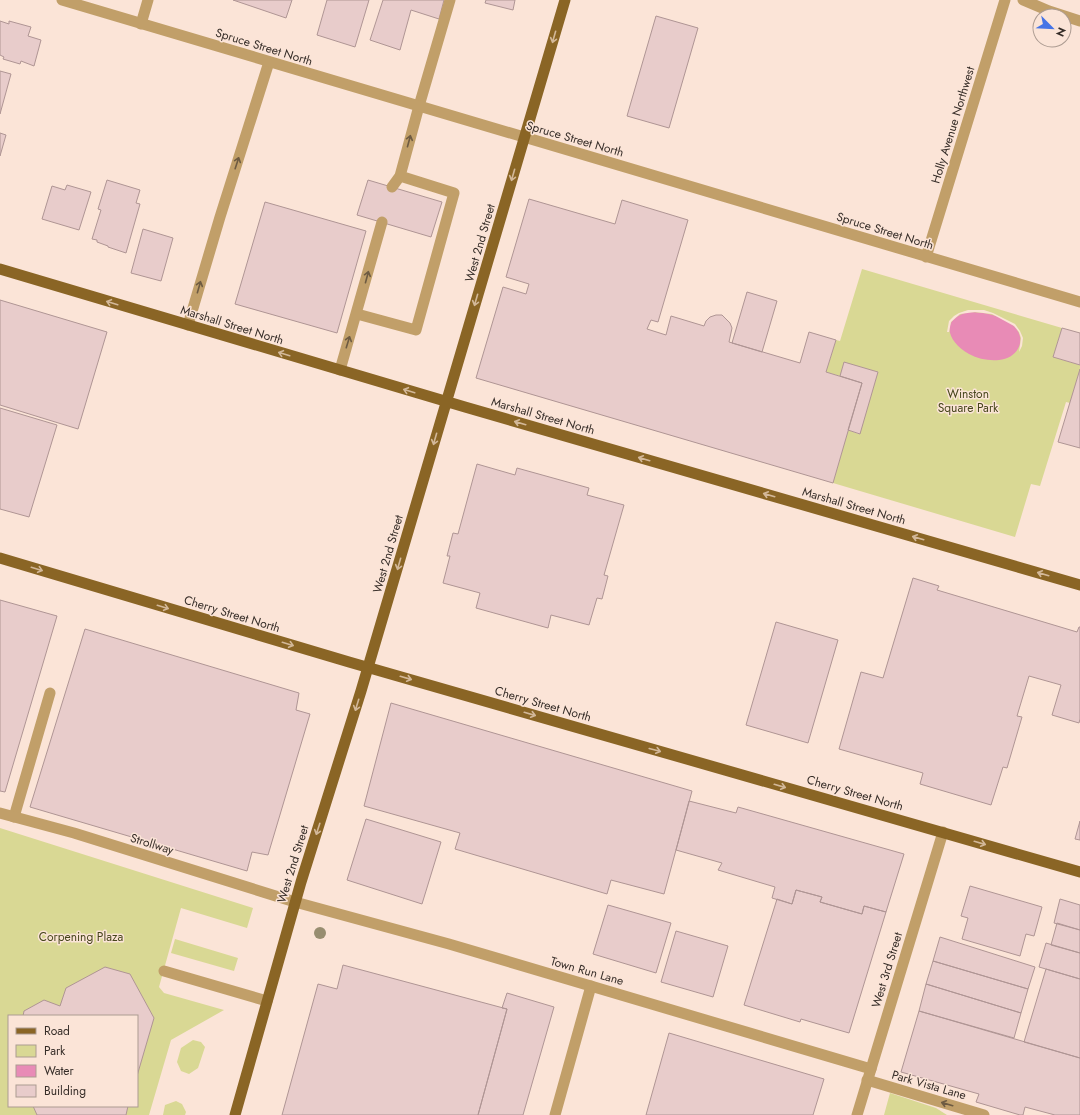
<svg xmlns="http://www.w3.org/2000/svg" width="1080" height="1115" font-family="Jost,sans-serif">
	<rect width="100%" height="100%" fill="#fbe4d7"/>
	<path fill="#d9d894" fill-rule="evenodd" d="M862,269L1062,328L1053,357L1080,365V369L1070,403L1066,402L1040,486L1031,484L1015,537L833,483L848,430L859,434L878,372L844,363L840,376L826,372L836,340L840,341Z
		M0,828L253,908L247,928L181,908L159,987L164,993L224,1010L171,1040L149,1115H0ZM9,1016H137V1106H9Z
		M175,939L238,958L234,971L171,953Z
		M193,1040L201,1042L205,1047L198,1068L189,1074L181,1071L177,1062L181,1048Z
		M890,1093L936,1108L947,1115H884Z
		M176,1101L182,1104L186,1112L185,1115H163L165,1105Z"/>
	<path fill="#e88bb6" d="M968,312C984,312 1002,315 1014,326C1028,340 1017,359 999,360C989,361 978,359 969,354C949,343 938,320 968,312Z"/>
	<path fill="#fbe4d7" d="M968,310H984L993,313L1015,324L1020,331L1023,338L1022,346L1019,352L1021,338L1019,332L1014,326L992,314L975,312L960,314L951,322L949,332H947L949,321L954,316L959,313Z"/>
	<path fill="#e8cccb" stroke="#af9594" d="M233,0H292L286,18Z
		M327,0H369L355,47L317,35Z
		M383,0H444L439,19L411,10L400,50L370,40Z
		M486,0H515L513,10L485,3Z
		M656,16L698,28L669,128L627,116Z
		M0,21L9,24V21L31,27L28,36L41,40L34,66L21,61L20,64L3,59L4,57L0,55Z
		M0,71L11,74L0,114Z
		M0,133L6,135L0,156Z
		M107,180L140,190L136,203L140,204L126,253L108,247V246L97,242V240L92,239L101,210L98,209Z
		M368,180L442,202L431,237L357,215Z
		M67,185L91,192L79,230L42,219L52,186L65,190Z
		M529,199L615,224L622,200L688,220L658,322L651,320L647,329L666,335L671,316L704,326L706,321L710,317L716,315H722L730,323L732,328L729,342L800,363L809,332L836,340L826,372L862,383L833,483L476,378L503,287L526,294L529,284L506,277Z
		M265,202L366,231L337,333L235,304Z
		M143,229L173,238L161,281L131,273Z
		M747,292L777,301L762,352L732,343Z
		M0,300L107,332L78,429L0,405Z
		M1062,328L1080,333V365L1053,357Z
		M844,362L878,372L860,434L848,430L862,383L840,376Z
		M1080,369V448L1058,442Z
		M0,408L57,425L29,517L0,509Z
		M477,464L515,475L517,468L589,488L587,495L624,505L604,575L608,576L602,599L597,598L589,625L551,615L548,628L476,608L480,593L443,583L450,556H447L453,533L458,534Z
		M913,578L939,586L937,590L1077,632L1079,627H1080V719L1079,723L1052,715L1061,685L1029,676L1017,716L1022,717L1007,768L1003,767L991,805L920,784L923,773L839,749L861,672L883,678Z
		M0,600L57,616L5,792L0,791Z
		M776,622L838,640L808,743L746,725Z
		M85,629L299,693L296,710L310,714L268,855L252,852L247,871L30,807Z
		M391,703L692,791L664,894L611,880L607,894L455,849L460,833L364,806Z
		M689,801L736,813L738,807L904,854L886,912L864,906L862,914L820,902L822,897L796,890L792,904L772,898L775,887L718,870L722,863L676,850Z
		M366,819L441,842L422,904L347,880Z
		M1080,821V840L1075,839Z
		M970,886L1042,907L1034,936L1026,934L1020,956L962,939L968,918L961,916Z
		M796,890L822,897L820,902L862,914L864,906L886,912L849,1033L801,1019L800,1022L744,1005L777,899L792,904Z
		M1060,899L1080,905V930L1054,923Z
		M608,905L671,923L656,973L593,954Z
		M1057,923L1080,930V953L1051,945Z
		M676,931L728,946L713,997L661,982Z
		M940,937L1035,967L1028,989L933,961Z
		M1046,943L1080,953V979L1039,967Z
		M933,961L1028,989L1021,1013L926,984Z
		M343,965L507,1009L478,1115H282L318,984L337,989Z
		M105,967L130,974L154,1018L137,1076V1016H23L24,1011L44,1000L60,1006L66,988Z
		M1046,969L1080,979V1058L1024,1042Z
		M926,984L1021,1013L1014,1038L919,1011Z
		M507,993L554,1007L523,1115H478L507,1009L502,1008Z
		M919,1011L1080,1058V1115H1055L1025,1107L1023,1115H1020L976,1102L979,1094L901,1072Z
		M669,1033L824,1079L813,1115H646Z
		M33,1106H128L126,1115H37Z"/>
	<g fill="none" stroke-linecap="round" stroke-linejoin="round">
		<path stroke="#c19f69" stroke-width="11" d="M141,24L148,0
			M392,187L400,176L419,106L450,0
			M357,314L416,330L454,193L400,176
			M188,325L220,217L269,62
			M340,370L382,222
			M14,817L50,693
			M164,971L267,1001
			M867,1080L984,1115
			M555,1115L591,986"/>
		<path stroke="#c19f69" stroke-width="11" d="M0,813L74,833L295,902"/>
		<path stroke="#c19f69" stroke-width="11" d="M62,0L1080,302
			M1023,0L1049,11L1080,21
			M926,257L1005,0
			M295,902L449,944L871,1069"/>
		<path stroke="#c19f69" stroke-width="11" d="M857,1115L943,832"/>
		<path stroke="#8a6525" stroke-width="11" d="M0,269L465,407L1080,585
			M0,558L349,662L1080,872
			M235,1115L301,882L361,691L565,0"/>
	</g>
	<circle fill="#978d70" cx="320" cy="933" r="6"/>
	<defs><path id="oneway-shaft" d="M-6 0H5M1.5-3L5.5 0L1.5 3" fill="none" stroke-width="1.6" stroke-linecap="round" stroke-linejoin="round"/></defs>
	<g stroke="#d3b899">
		<use href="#oneway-shaft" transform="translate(554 37) rotate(106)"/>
		<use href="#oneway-shaft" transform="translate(513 175) rotate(106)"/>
		<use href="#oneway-shaft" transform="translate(476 300) rotate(106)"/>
		<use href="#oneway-shaft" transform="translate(112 303) rotate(-163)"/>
		<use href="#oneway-shaft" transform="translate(284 354) rotate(-163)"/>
		<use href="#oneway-shaft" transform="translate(409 391) rotate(-163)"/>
		<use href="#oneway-shaft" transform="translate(520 423) rotate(-164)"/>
		<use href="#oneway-shaft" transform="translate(435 439) rotate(106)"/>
		<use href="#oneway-shaft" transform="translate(644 459) rotate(-164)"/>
		<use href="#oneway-shaft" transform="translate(769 495) rotate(-164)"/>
		<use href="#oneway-shaft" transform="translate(918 538) rotate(-164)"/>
		<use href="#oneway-shaft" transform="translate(399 564) rotate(106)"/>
		<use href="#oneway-shaft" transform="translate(37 569) rotate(17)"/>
		<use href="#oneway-shaft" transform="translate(1043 574) rotate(-164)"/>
		<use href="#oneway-shaft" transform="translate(163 607) rotate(17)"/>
		<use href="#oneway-shaft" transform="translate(288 644) rotate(17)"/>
		<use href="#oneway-shaft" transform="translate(406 678) rotate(16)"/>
		<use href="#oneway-shaft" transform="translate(357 705) rotate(107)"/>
		<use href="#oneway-shaft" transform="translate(530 714) rotate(16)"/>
		<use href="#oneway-shaft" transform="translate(655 750) rotate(15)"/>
		<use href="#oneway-shaft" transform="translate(780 786) rotate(16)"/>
		<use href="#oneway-shaft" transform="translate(318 829) rotate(108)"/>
		<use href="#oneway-shaft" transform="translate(980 843) rotate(16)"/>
	</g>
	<g stroke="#6e5b42">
		<use href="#oneway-shaft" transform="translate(409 141) rotate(-75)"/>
		<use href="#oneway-shaft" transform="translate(237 163) rotate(-72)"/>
		<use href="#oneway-shaft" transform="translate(367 277) rotate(-75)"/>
		<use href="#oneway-shaft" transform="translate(199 287) rotate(-74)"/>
		<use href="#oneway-shaft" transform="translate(348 342) rotate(-73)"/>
		<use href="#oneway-shaft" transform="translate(947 1104) rotate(-164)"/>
	</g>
	<g text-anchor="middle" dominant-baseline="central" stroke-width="3" stroke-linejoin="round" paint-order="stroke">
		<g font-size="12" fill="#362d28" stroke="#fbe4d7">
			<text transform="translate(264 47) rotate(17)">Spruce Street North</text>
			<text transform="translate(953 125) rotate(-73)">Holly Avenue Northwest</text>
			<text transform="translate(575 139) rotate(16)">Spruce Street North</text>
			<text transform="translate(885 231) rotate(17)">Spruce Street North</text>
			<text transform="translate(480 243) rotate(-74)">West 2nd Street</text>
			<text transform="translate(232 325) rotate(17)">Marshall Street North</text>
			<text transform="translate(543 416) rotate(16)">Marshall Street North</text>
			<text transform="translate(854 506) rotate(16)">Marshall Street North</text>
			<text transform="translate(388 554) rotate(-74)">West 2nd Street</text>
			<text transform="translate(232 614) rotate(17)">Cherry Street North</text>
			<text transform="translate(543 704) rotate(16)">Cherry Street North</text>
			<text transform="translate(855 793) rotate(16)">Cherry Street North</text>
			<text transform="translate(152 844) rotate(17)">Strollway</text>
			<text transform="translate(293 864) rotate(-73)">West 2nd Street</text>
			<text transform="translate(887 970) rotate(-73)">West 3rd Street</text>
			<text transform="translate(587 971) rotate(16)">Town Run Lane</text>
			<text transform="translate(929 1085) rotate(16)">Park Vista Lane</text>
		</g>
		<g font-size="12" fill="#46451b" stroke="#fbe4d7">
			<text x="968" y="394">Winston<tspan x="968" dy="14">Square Park</tspan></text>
			<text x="81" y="937">Corpening Plaza</text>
		</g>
	</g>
	<rect x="8" y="1015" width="130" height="92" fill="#fbe4d7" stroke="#ac9b91"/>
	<rect x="16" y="1028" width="20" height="6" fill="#8a6525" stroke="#ac9b91"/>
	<text x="44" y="1035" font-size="12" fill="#362d28">Road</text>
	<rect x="16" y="1045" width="20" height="12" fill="#d9d894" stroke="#ac9b91"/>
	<text x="44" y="1055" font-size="12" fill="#362d28">Park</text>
	<rect x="16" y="1065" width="20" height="12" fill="#e88bb6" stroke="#ac9b91"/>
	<text x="44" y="1075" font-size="12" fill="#362d28">Water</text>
	<rect x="16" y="1085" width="20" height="12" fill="#e8cccb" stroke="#ac9b91"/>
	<text x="44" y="1095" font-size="12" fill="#362d28">Building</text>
	<g transform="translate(1052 28) rotate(114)"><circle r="19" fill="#fbe4d7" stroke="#ac9b91"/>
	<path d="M0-3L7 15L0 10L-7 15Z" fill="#4674e6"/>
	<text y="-6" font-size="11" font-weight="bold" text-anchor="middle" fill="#362d28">N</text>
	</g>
</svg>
